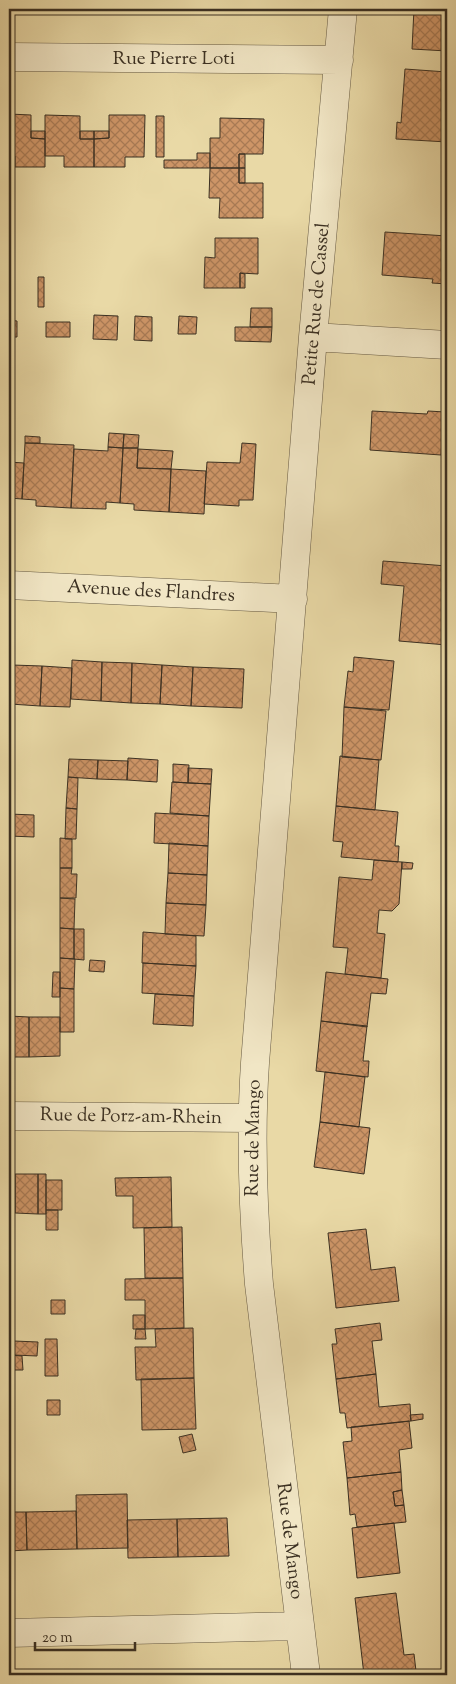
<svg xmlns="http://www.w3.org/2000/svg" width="456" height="1684" font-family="'Sorts Mill Goudy',serif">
	<defs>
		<pattern id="building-cross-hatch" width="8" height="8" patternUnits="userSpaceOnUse" patternTransform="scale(1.25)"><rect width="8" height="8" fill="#cd9567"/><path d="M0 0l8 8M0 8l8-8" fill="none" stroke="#a87a54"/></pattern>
	</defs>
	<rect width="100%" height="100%" fill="#e9d9a6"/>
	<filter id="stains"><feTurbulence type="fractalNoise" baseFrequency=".004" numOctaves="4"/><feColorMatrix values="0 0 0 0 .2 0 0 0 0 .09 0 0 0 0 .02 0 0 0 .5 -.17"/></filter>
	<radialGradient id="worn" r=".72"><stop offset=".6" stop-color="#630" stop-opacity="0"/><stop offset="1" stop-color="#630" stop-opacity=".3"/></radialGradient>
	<path fill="url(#building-cross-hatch)" stroke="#3b3022" d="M414,9H447V51L412,49Z
		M405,69L447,72V142L396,139L397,122L401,123Z
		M9,114L31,115V138L45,139V167H15V156H9Z
		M45,115L80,116V139H94V167H64V156H45Z
		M109,115H145L144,157H125V167H94V139L109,138Z
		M156,116H164V157H156Z
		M220,118L264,119L263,154H239V168H210V138H220Z
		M31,131H45V139L31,138Z
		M80,131H94V139H80Z
		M94,131H109V138L94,139Z
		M197,153H210V168H164V160H197Z
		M239,154H245V168H239Z
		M210,168H239V183H263V218H219L220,198H209Z
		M239,168H245V183H239Z
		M385,232L447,236V284L432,283L433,279L382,275Z
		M215,238H258V274L240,273V288H204L205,257L215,258Z
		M240,273L245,274V288H240Z
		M38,277H44V307H38Z
		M251,308H272V327H250Z
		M94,315L118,316L117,340L93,339Z
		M135,316L152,317V341L134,340Z
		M179,316L197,317L196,334H178Z
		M9,320L17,321V337H9Z
		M46,322H70V337H46Z
		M235,327H272L271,342L235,341Z
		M372,411L427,414L428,411L445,412L441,455L370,450Z
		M109,433L124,434L123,448L108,447Z
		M124,434L139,435L138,448H123Z
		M25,436L40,437V443H25Z
		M25,443L74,445L71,508L36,506V500L22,499Z
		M242,443L256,444L253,500H239V506L204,504L207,462L240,463Z
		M108,447L123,448L120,503L106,502V509L71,508L74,449L108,451Z
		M123,448H138L137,468L171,469L169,512L134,510V504L120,503Z
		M138,449L173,451L171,469L137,468Z
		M9,462L24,463L22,499L9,498Z
		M171,469L206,471L204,514L169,512Z
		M383,561L447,566L443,626L447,627V645L399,641L404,586L381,584Z
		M354,657L394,661L389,710L344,707L348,671L353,672Z
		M72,660L102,662L101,701L71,699Z
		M102,662L132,663L131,703L101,701Z
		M132,663L162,665L160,704L131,703Z
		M9,665H12L10,704H9Z
		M12,665L42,666L40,706L10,704Z
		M162,665L193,667L191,706L160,704Z
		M42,666L72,668L70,707L40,706Z
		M193,667L244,669L242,708L191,706Z
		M344,707L386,711L381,760L342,757Z
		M340,756L379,760L375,810L336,806Z
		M128,758L158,760L157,782L127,780Z
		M69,759L98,760L97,779L68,777Z
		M98,760L128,761L127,780L97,779Z
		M173,764L189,765L188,783L173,782Z
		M188,768L212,769L211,784L188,783Z
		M68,777L78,778L77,809L66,808Z
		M172,782L211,784L209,816L170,813Z
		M336,806L398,812L395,846H399L398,862L341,857L343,842L333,841Z
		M66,808L77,809L76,839H65Z
		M155,813L209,816L208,846L154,843Z
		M9,814L34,815V837L9,836Z
		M60,838L72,839V868H60Z
		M169,843L208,846L207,875L168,873Z
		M374,860L402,862L399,904L392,911L379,910L377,933L385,934L381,978L345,974L348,948L333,947L339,877L372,880Z
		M402,862L413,863L412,869H402Z
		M60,868H72L71,874H77L76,898H60Z
		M168,873L207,875L206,905L166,903Z
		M60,898L75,899L74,929L60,928Z
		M166,903L206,905L204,936L165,934Z
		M60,928L74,929V959L60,958Z
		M74,929H84V960L74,959Z
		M143,932L196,936V966L142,963Z
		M60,958L75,959L74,989L60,988Z
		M90,960L105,961L104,972L89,971Z
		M143,963L196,966L194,996L142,993Z
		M53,972H60V997H52Z
		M326,972L388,979L386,994L371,993L367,1027L321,1021Z
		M60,988L74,989V1032H60Z
		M155,994L194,996L193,1026L153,1024Z
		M9,1016L29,1017V1057H9Z
		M29,1017H60V1056L29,1057Z
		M321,1021L367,1026L363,1061H369L368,1077L316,1071Z
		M325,1072L365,1077L359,1127L320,1122Z
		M320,1122L370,1128L364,1174L314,1167Z
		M9,1174H15V1213H9Z
		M15,1174H38V1214L15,1213Z
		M38,1174H46V1214H38Z
		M171,1177L172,1227L133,1228V1196H116L115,1178Z
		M46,1180H62V1210H46Z
		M46,1210H58V1230H46Z
		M182,1227L183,1278H145L144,1228Z
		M366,1229L371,1270L395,1267L399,1301L336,1308L328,1233Z
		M183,1278L184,1328L145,1329V1300H125V1279Z
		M51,1300H65V1314H51Z
		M133,1315H145V1329H133Z
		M380,1323L382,1340L372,1341L376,1374L336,1379L332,1344H337L335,1329Z
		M193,1328L194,1378L136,1380L135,1347H156L155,1329Z
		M136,1329H145L146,1339H135Z
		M45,1339H57L58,1376H45Z
		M9,1341H14V1355H9Z
		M14,1341L38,1342L37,1356L14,1355Z
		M9,1355L22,1356L23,1370H9Z
		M376,1374L379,1407L410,1404L411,1421L347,1428L345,1413H340L336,1379Z
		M194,1378L196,1429L142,1430L141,1379Z
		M47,1400H60V1415H47Z
		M423,1414V1419L411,1421L410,1415Z
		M409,1421L412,1448L399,1450L401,1472L347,1478L343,1442L352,1441L351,1427Z
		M192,1434L196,1450L183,1453L179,1437Z
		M401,1472L402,1490L393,1492L395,1506L404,1505L406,1522L357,1527L355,1514L350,1515L347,1478Z
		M402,1490L404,1505L395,1506L393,1492Z
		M127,1494L128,1548L77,1549L76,1495Z
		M76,1511L77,1549L27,1550L26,1512Z
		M9,1512H26L27,1550L9,1551Z
		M227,1518L229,1556L178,1557L177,1519Z
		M177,1519L178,1557L128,1558L127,1520Z
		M394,1523L400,1573L357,1578L352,1528Z
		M396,1593L404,1655L414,1654L416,1671L364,1675L355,1598Z"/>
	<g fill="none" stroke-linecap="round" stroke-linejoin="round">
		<defs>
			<path id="minor" d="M9,57L339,60
				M313,337L447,345
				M9,585L293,599
				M9,1116L252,1118
				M9,1633L300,1626
				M306,1675L259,1284C253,1210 250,1137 255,1063L313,337L343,9"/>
		</defs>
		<use href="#minor" stroke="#665a43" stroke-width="29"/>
		<use href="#minor" stroke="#f1e6c5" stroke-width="28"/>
	</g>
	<g text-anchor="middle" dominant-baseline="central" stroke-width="4.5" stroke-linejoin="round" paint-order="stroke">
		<g font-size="19" fill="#3b3022" stroke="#f1e6c5">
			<text x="174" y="59">Rue Pierre Loti</text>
			<text transform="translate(317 304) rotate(-85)">Petite Rue de Cassel</text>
			<text transform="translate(151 592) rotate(3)">Avenue des Flandres</text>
			<text transform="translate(131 1117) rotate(1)">Rue de Porz-am-Rhein</text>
			<text transform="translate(254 1138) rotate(-89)">Rue de Mango</text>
			<text transform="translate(289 1541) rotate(83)">Rue de Mango</text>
		</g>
	</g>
	<rect width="456" height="1684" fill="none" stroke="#e9d9a6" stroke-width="30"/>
	<rect x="10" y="10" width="436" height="1664" fill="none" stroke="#3b3022" stroke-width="2.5"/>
	<rect x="15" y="15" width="426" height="1654" fill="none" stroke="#3b3022"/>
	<path d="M35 1642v8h100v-8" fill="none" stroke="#3b3022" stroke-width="2.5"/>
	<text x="42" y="1642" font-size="15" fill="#3b3022" stroke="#f1e6c5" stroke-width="4" paint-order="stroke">20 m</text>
	<rect width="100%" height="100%" filter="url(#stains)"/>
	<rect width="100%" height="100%" fill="url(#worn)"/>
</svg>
